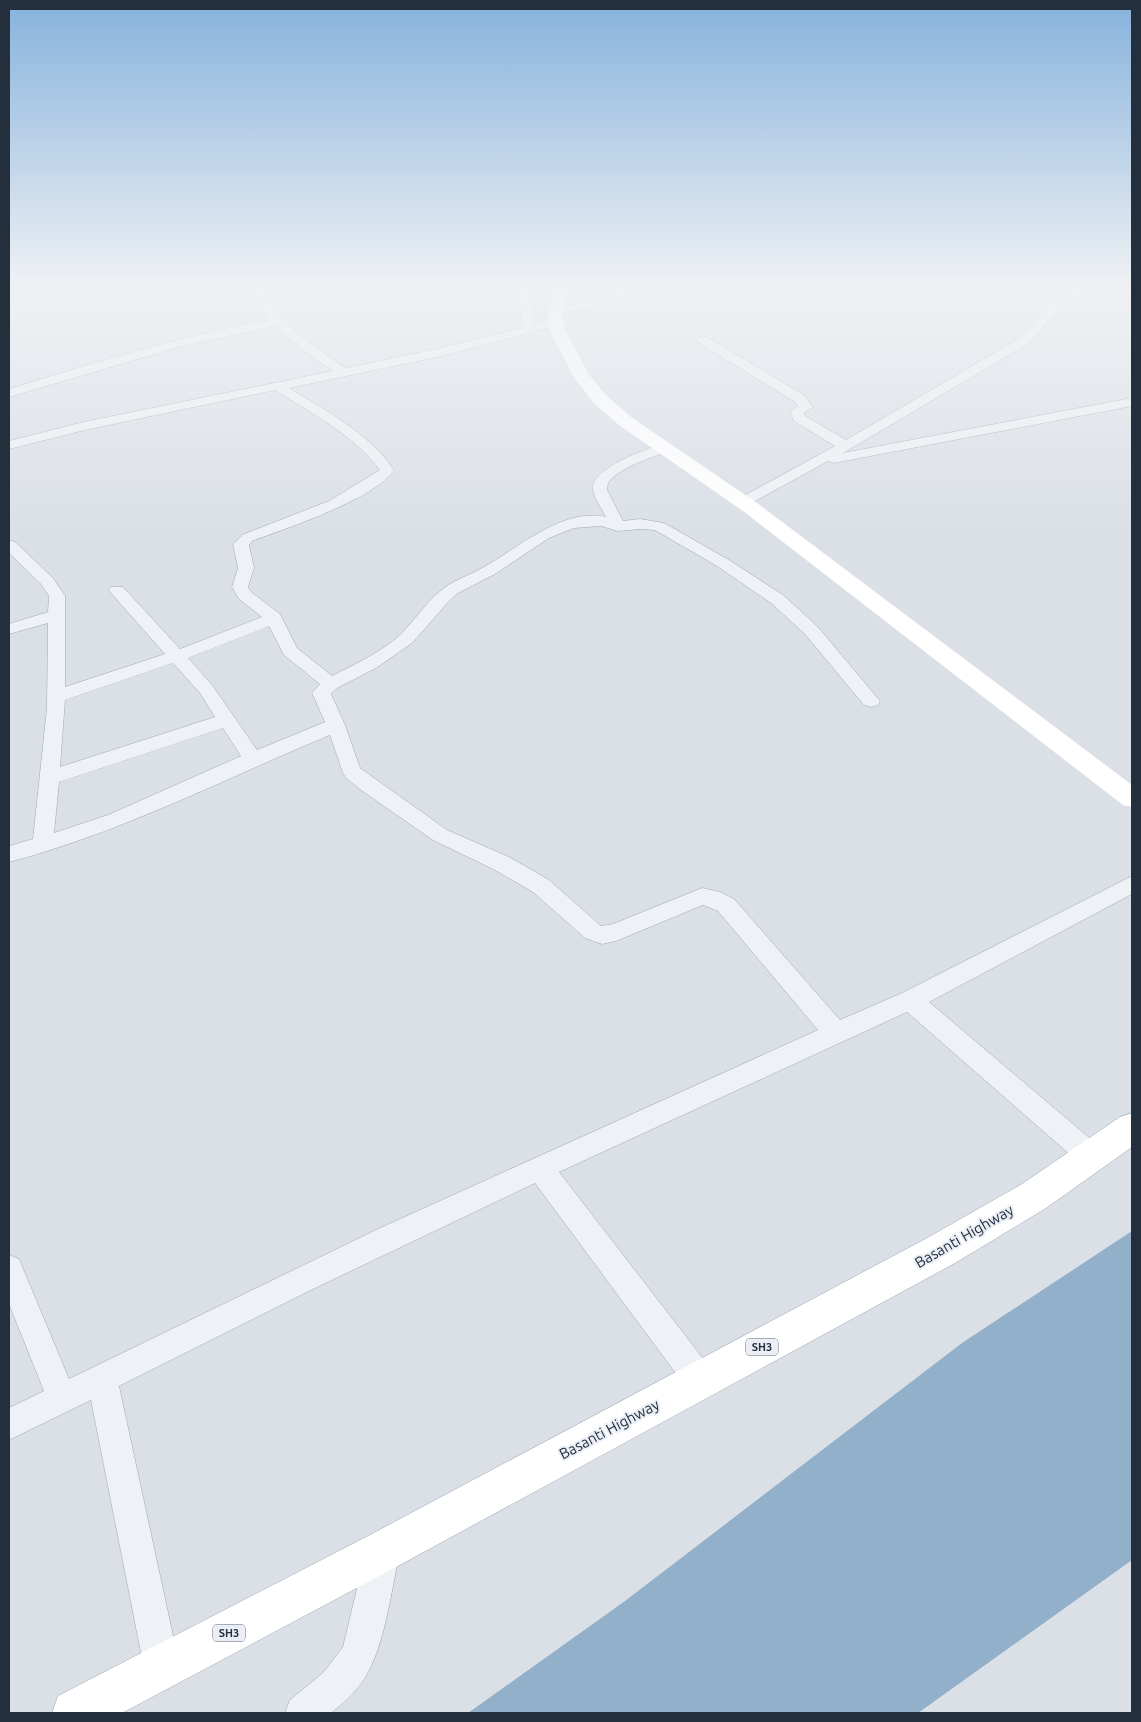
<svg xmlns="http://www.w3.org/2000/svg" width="1141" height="1722" font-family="Ubuntu,sans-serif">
	<rect width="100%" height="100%" fill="#dbe0e7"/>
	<path fill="#93b0ca" d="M1132,1231V1560L918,1713H468L625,1601L962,1343Z"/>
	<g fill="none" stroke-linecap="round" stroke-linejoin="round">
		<defs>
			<path id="street" d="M251,288H261C285,328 308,343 346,368L441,348L523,328L518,288H529L534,325L555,319L561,323L559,325L442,356L289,388C326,411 369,433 394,470C375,499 287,528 252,541L249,545L254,568L248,587L251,592L280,614L297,648L332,676C355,664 382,652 401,634C414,621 425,604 439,592C451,581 468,576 482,568C517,549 563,507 606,517C602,509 594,498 593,490C590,468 648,448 664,444L669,445L671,448L669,451C649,459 621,466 608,483L607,490L623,521L640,519L664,523L729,560L783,595L817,626L880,701L878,705L871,707L864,705L805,634L771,603L717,566L655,530L640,529L618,531L601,526L574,528L549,538L495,574L458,593L450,600L412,643L376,668L337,688L331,694L345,725L360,768L447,830L511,858L549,880L601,926L613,924L702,888L720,892L734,899L840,1020L902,993L1132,876V894L929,1002L1100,1147L1104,1156L1100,1165L1091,1168L1082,1165L907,1012L559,1172L711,1369L715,1380L711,1391L700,1395L689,1391L535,1183L311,1290L119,1386L180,1668L175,1681L162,1686L149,1681L144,1668L91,1400L9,1440V1408L44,1391L9,1304V1255L19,1259L69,1379L378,1229L818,1030L718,911L703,905L616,941L602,944L585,938L533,892L495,870L433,840L361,790L346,778L343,773L330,735C224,779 120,833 9,862V846L33,839L47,708L48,623L9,634V624L48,612L49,596L41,584L9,553V540L15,542L53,578L65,596V687L165,654L111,593L109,590L111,587H123L180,649L262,617L239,599L232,587L238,568L233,544L242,535L329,501L380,470C354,435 311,413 275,390L85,430L9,449V441L84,422L333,371L300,348L275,326L179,347L9,397V389C95,363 181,336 270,320ZM269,626L284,655L320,684L312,693L325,722L257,750L212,685L188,658ZM173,663L200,693L215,717L60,767L65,700ZM223,728L241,756L108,815L54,833L59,782Z
				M631,288H647L645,290L559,316L555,317L549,314L551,312Z
				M1076,288H1090L1060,305L1031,342L843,453L1132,398V406L834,463L828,461L748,505H738L736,502L738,499L835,446L794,421L790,412L798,406L795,402L699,343L697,340L699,337H707L805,396L813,407L804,413L805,416L846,440L1023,336L1052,301Z
				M383,1534L395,1539L400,1551C392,1587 385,1643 367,1674C359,1689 345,1702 331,1713H285L290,1700L323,1673L343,1647L366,1551L371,1539Z"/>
			<path id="primary" d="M1132,1113V1147L1046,1208L955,1263L398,1566L122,1713H52L58,1696L368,1536L929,1237L1022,1184L1120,1117Z"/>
		</defs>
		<use href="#street" stroke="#a0a7b1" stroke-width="1"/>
		<use href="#primary" stroke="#9aa5b3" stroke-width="1"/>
		<use href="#street" fill="#eef1f5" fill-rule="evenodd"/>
		<path fill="#fff" fill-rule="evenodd" d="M553,288H567L562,314L566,332L589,375L606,395L631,417L757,503L1132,785V807L1123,805L743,511L619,425L594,403L574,377L550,332L548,314Z"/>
		<use href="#primary" fill="#fff" fill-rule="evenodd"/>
	</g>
	<linearGradient id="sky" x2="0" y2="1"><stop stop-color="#86b2dc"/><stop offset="0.54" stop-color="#eff1f4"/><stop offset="1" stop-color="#eff1f4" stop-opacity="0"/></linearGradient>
	<rect width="1141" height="529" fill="url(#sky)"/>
	<g text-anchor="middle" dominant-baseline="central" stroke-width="4" stroke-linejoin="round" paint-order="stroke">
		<g fill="#ebeff5" stroke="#606975" stroke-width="1">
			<rect x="746" y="1338.5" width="32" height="17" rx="4"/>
			<rect x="213" y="1624.5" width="32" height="17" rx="4"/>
		</g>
		<g font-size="11" font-weight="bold" fill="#242f3e">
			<text x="762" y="1347">SH3</text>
			<text x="229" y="1633">SH3</text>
		</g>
		<g font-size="15" fill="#242f3e" stroke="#ebeff5">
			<text transform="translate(964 1236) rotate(-30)">Basanti Highway</text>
			<text transform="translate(609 1429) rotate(-28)">Basanti Highway</text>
		</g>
	</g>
	<rect width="1141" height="1722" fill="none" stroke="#242f3e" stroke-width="20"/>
</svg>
